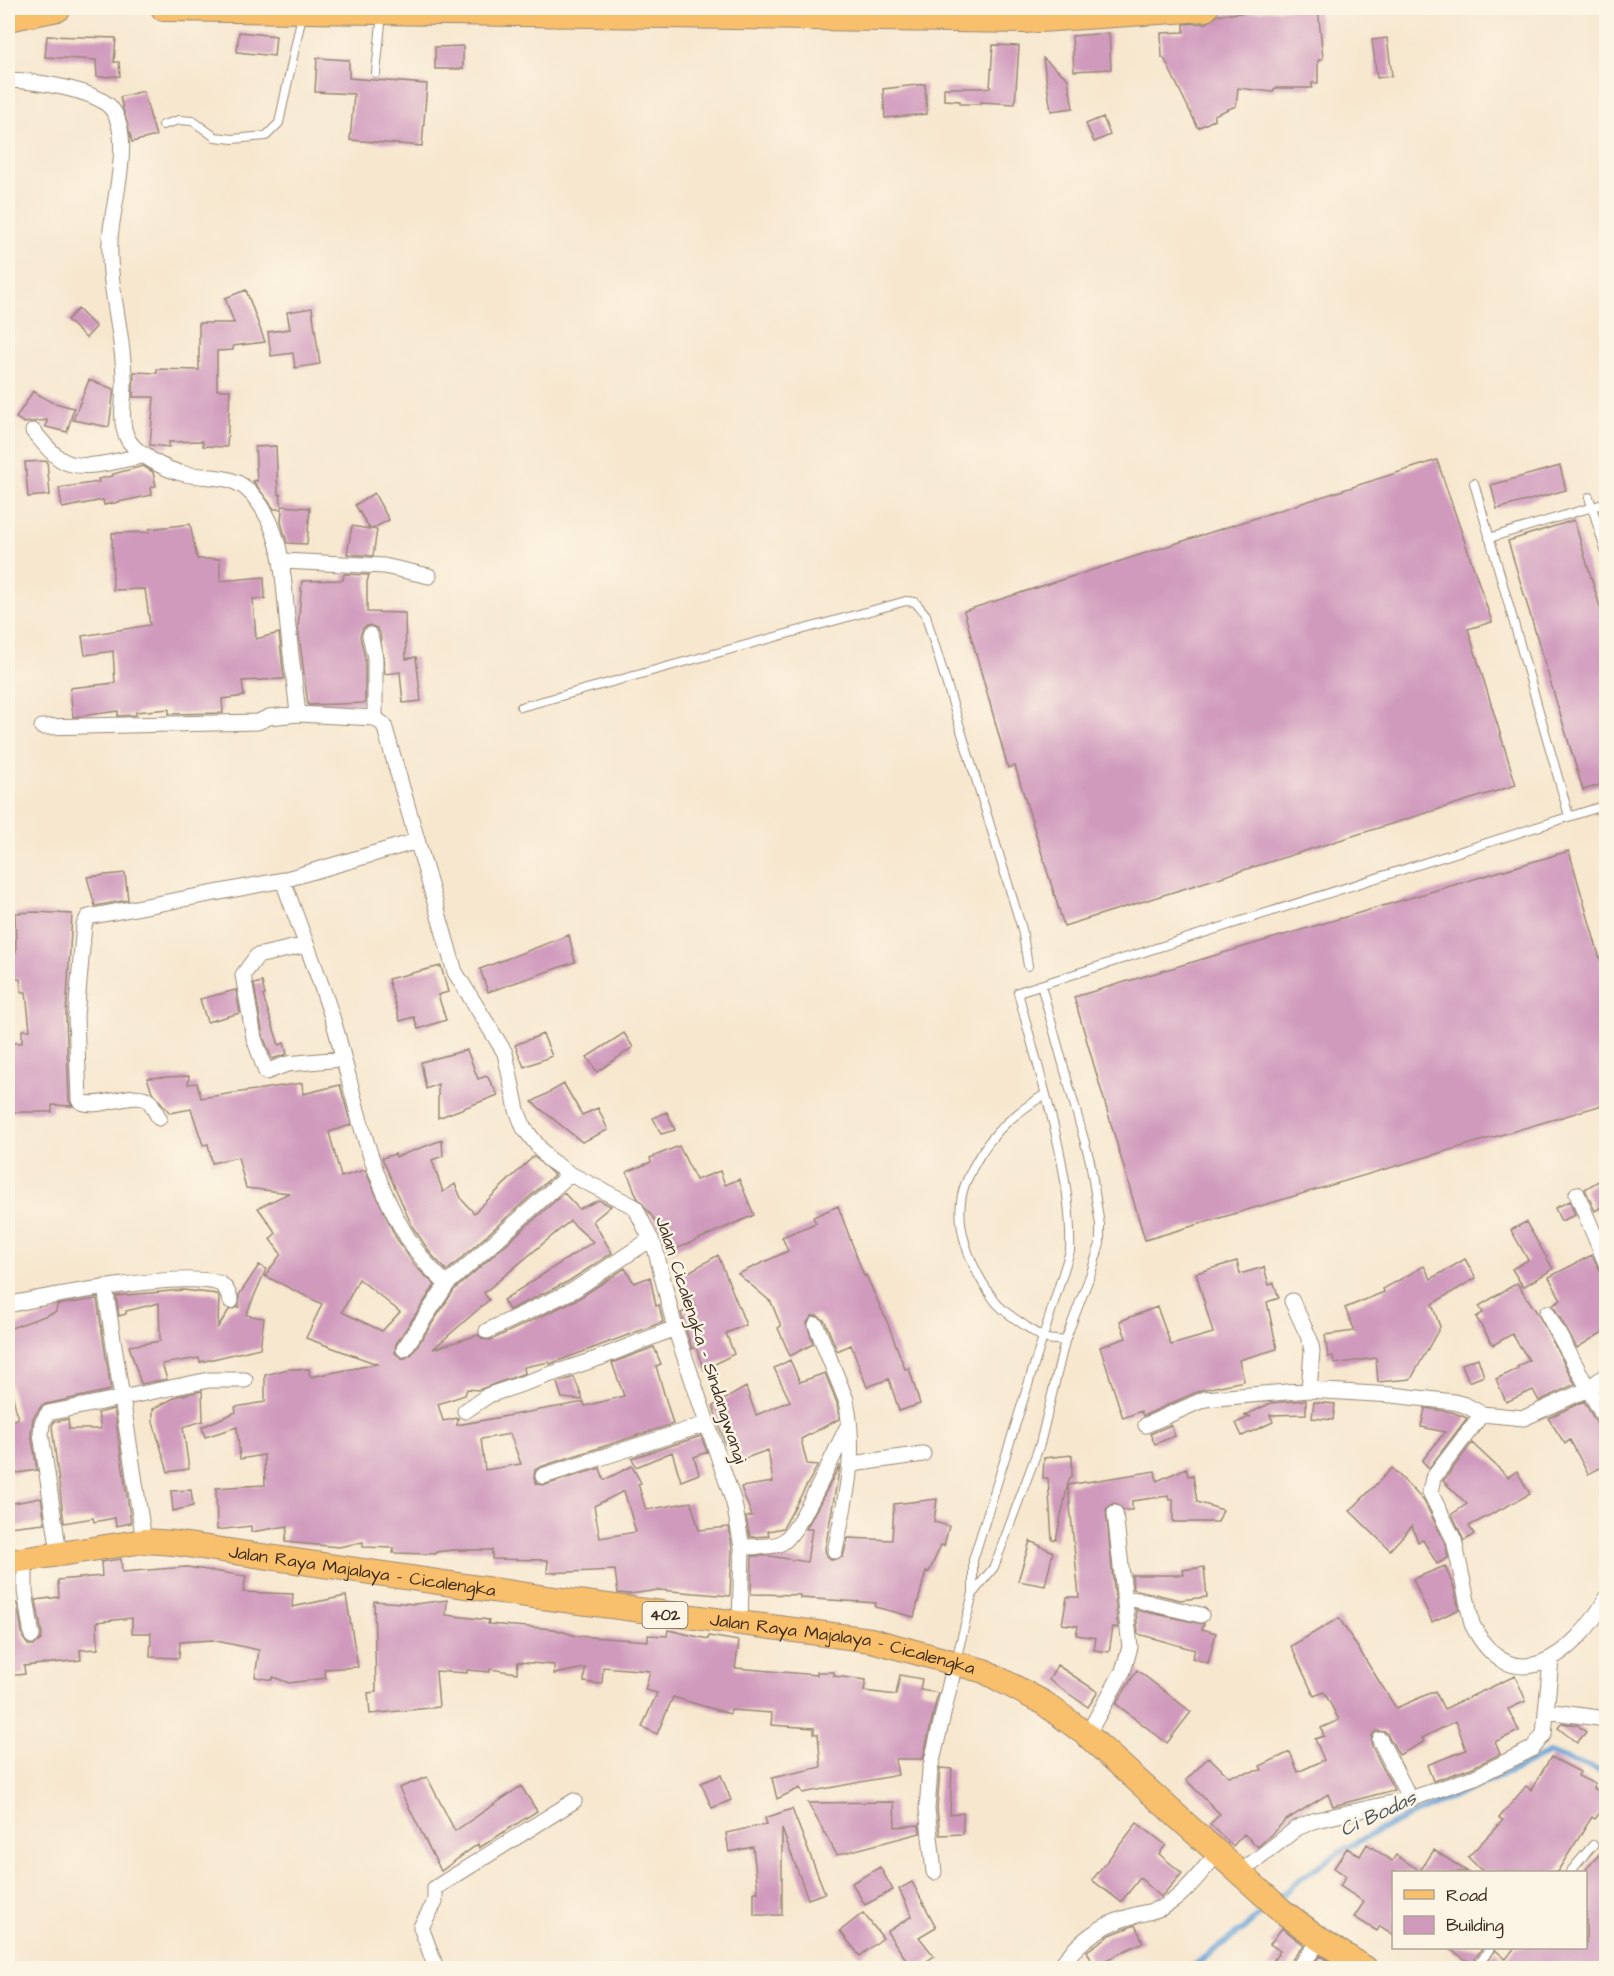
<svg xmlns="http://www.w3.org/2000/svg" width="1614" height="1976" font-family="'Architects Daughter',sans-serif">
	<rect width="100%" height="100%" fill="#fcf5e5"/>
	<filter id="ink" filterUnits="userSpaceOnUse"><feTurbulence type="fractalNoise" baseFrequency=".0167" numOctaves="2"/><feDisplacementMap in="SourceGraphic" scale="12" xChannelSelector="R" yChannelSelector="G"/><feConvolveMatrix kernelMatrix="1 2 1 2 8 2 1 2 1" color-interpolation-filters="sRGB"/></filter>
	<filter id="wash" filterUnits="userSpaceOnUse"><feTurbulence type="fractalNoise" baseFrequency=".008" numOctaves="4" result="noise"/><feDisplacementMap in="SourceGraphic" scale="24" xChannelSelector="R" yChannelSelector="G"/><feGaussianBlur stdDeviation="1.35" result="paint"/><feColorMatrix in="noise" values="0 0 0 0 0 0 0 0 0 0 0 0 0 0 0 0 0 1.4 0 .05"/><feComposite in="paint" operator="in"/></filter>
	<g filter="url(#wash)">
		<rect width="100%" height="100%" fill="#f7e7cf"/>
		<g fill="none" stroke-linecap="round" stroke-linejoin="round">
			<path stroke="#68a1d7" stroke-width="6" d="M1277,1899C1353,1828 1458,1800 1549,1753L1606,1773
				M1190,1968L1246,1927L1269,1906"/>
		</g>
		<g id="blocks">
			<path fill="#d09abd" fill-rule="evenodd" d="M1294,8H1318L1323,58L1318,61V83H1312V88H1275L1273,92L1238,88L1236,106L1214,115V120L1198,128L1164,58H1162L1161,33L1184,32V24L1207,23L1218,15Z
				M239,32L276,36L274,56L237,52Z
				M1109,33L1111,69L1074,71L1072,36Z
				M47,36L116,38L114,62H119L120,76L97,77L96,60L45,57Z
				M1387,38L1392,76L1377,78L1372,40Z
				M993,45L1019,46L1015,104L981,102V104H960V101L944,100V88H990Z
				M463,46V69H435V47Z
				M317,58L349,60V78L427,84L422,146L350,140L354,94L315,92Z
				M1043,58L1068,79L1073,108L1051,111Z
				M925,84L927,114L885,118L883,89Z
				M143,91L156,136L132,142L120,97Z
				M1103,117L1110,135L1094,142L1086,124Z
				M246,290L265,342L233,346V350L217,351V390H230L227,447L203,446V441L169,442V447L150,445L154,397H133L134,372L157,373V369L199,370V323H234L225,298Z
				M312,308L320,364L295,368L293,353L271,356L268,332L290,329L287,312Z
				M78,309L96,327L86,338L67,320Z
				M89,380L114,389L109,427L73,420Z
				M33,391L51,402L74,408L67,432L46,427L47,420L24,423L16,418Z
				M276,446L278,494H280L282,509V506L310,508L307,544L287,543L281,522L282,509H274L253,481H257L255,447Z
				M1437,460L1492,622L1468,629L1516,785L1064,926L1015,766L1008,768L964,611Z
				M47,461L50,495L28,497L25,462Z
				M143,466L153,472L156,486L151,487L152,495L104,505L103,500L62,508L59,488L99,482L98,479L113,476V474Z
				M1560,466L1566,490L1497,509L1491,485Z
				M374,493L389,520L372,529L377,530L373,556L347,554L352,526L370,529L355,505Z
				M1574,520L1606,627V783L1583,790L1508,541Z
				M190,524L197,559H220V581L264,577L265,599H253L256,639L279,633L284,679L242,681L244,696L222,699L223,713L169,714V709L136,712V715L118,716V711L73,717L70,688L115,683L113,651L85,655L82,636L150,625L145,589L113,590L112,533L149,532V529Z
				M344,574L369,575L367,582V612L405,613L406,659L416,657L421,701L403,703L400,672L385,674L380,633L377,628L369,625L363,628L360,636L365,659V703L308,705L298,628L302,581L343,580Z
				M1569,851L1606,980V1104L1145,1240L1074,997Z
				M125,873L128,900L95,906L87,877Z
				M36,912L72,914L66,1016L69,1100L72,1106L52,1105V1112H10L8,1043H22V1030H30L26,992H21L20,979L8,980V953L16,952L15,913Z
				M569,935L575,962L488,992L480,969Z
				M441,966L448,992L438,995L446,1020L418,1029L414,1017L400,1021L388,979Z
				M262,982L265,995L263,996L279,1045L284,1043L287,1054L272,1059L263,1036L254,984Z
				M236,990L240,1013L207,1022L200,999Z
				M624,1033L633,1047L597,1072L587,1057Z
				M543,1034L552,1056L524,1067L515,1045Z
				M467,1050L478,1079L487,1076L498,1095L438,1118V1084L426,1089L421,1062Z
				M189,1076L188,1084L197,1083L201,1098L302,1083L303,1094L340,1085L351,1125L329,1132L341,1177L365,1170L395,1236L415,1266L435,1285L396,1344L395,1353L403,1359L412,1354L454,1290L564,1193L579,1209L599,1200L611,1206L593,1221L612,1253L569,1281L509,1310L503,1300L593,1242L570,1221L484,1293L489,1300L433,1349L478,1335L482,1339L491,1340L578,1299L625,1268L634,1283L650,1277L656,1306L659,1305L663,1322L550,1364L549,1362L524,1367L525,1373L478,1390L467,1389L465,1395L438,1404L443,1421L458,1418L457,1425L584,1402L585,1406L624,1396L612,1363L654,1347L661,1364L656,1366L673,1424L540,1467L535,1470L534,1478L537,1484L545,1485L600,1468L604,1480L632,1466L641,1483L638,1484L646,1510L691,1502L699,1530L729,1527L732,1548L730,1596L659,1590L630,1594L618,1593L615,1570L547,1573L548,1560L492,1559V1550H453L436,1552V1554L393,1553L394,1548L363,1547V1542L339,1547L285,1542L288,1526L251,1532V1526L217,1530L216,1488L265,1485L264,1455L240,1459L237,1427L205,1437L202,1427L236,1412L235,1407L265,1402V1375L288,1369H309L310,1377L377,1364L306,1338L322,1304L265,1276L281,1254L270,1239L276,1233L258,1208L289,1193L246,1188L238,1157L212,1163L208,1144L203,1145L191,1109L170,1113L152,1092L147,1078ZM359,1279L400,1312L382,1331L342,1312ZM510,1434L521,1464L485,1470L481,1439ZM624,1491L636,1532L600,1538L594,1506Z
				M564,1084L582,1115L598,1108L608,1130L582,1142L532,1102Z
				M667,1112L675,1130L661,1134L653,1118Z
				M442,1140L443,1156L432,1160L443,1192L455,1184L462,1200L474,1213L534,1156L554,1175L447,1271L431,1254L412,1226L382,1158L395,1154L396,1157Z
				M679,1146L696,1180L720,1171L725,1185L739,1179L754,1215L669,1252L658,1224L637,1197L627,1172L651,1162L650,1158Z
				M1600,1180L1606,1192V1204L1595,1211L1585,1189Z
				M1570,1201L1575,1215L1561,1221L1555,1208Z
				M838,1206L864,1276L866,1275L888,1324L905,1369L909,1368L920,1404L899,1411L889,1379L867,1387L851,1345L837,1351L825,1321L818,1316H812L807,1323L813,1344L790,1356L778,1328L781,1326L771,1302L738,1274L788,1251L782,1237L816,1223L813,1217Z
				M1526,1222L1553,1269L1523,1287L1512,1269L1528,1260L1511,1230Z
				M718,1255L746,1325L726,1333L734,1354L704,1370L696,1347L692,1349L681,1313L696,1307L680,1277Z
				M1592,1255L1606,1282V1330L1577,1348L1553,1305L1561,1300L1549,1277Z
				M1465,1259L1476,1278L1432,1304L1440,1327L1411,1379L1378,1382L1376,1358L1334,1364L1333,1356L1328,1357L1325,1335L1355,1331L1345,1308L1384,1292L1383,1289L1424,1266L1431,1279Z
				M1237,1261L1240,1274L1264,1267L1269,1285L1274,1283L1279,1298L1267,1302L1277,1349L1239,1360L1244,1381L1201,1390L1143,1416L1141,1411L1123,1418L1100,1347L1126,1338L1120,1321L1157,1307L1171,1345L1213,1333L1196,1273Z
				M259,1265L266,1269L246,1315L264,1318L260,1348L200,1362L199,1358L162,1364L167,1379L141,1384L129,1346L160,1341L159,1303L126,1311V1314L119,1316L116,1296L183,1290L217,1294L219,1297L218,1327L229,1310L239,1307V1295Z
				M1517,1283L1538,1314L1575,1384L1539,1401L1533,1390L1506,1402L1496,1379L1518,1369L1517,1367L1529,1360L1512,1334L1493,1345L1476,1317L1483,1313L1479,1306Z
				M97,1299L111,1390L42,1405L33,1418L31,1433L37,1470L11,1474L8,1421L18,1419L8,1375V1329L56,1312L57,1305Z
				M1478,1358L1484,1376L1469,1382L1462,1364Z
				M790,1360L800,1382L825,1373L837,1403L839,1419L801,1439L807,1464L818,1465L783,1528L768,1531L769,1536L750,1537L746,1517L752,1516L741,1487L773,1482L768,1450L735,1462L727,1443L725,1444L713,1406L746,1387L756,1415L790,1401L774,1368Z
				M574,1377L583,1400L562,1398L557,1383Z
				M202,1391L203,1421L183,1427L189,1469L168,1472L153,1422V1409L178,1396Z
				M1306,1400V1414L1270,1415L1273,1422L1242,1436L1236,1423L1251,1416H1244L1271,1403Z
				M1584,1401L1598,1426L1606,1431V1446L1601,1449L1606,1465L1588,1474L1570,1440L1565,1444L1548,1418Z
				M1314,1402L1335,1404L1333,1420L1312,1418Z
				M1425,1408L1452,1412L1467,1418L1429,1468L1422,1461L1445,1432L1421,1427Z
				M114,1409L131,1523L116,1526L115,1518L94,1522L93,1518L64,1523L52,1426L54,1422L68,1419L69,1429H101L98,1413Z
				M1171,1425L1175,1436L1155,1444L1150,1434Z
				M701,1436L707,1452L694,1457L699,1474L681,1481L672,1452L636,1467L632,1458Z
				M1472,1443L1508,1477L1517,1471L1530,1494L1469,1526L1474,1534L1464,1541L1452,1514L1467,1504L1443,1481Z
				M1072,1455V1476L1069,1479L1056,1540H1052L1048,1478H1043L1044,1458Z
				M840,1465L825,1549L826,1555L832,1560L843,1557L848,1538L892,1540L894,1504L937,1499L934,1522L949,1526L944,1546L941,1545L929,1572L926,1571L914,1617L875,1607L876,1603L800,1598V1595L751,1594L752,1556H770L807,1562L812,1529H806Z
				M1186,1468L1188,1476L1193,1475L1197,1502L1223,1510L1218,1522H1173V1499L1169,1500L1168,1496L1132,1501V1510H1124L1114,1503L1106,1509L1118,1628L1113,1627L1109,1652L1094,1650L1096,1638L1076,1635L1078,1626L1062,1624L1067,1597H1079L1068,1485L1155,1471L1157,1481Z
				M1392,1468L1424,1501L1445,1543L1448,1558L1437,1564L1423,1540L1418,1542L1412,1526L1390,1550L1350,1511Z
				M191,1490L193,1506L173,1511L171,1491Z
				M41,1498L45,1523L8,1527V1504Z
				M1030,1541L1053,1552L1045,1586L1018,1581Z
				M121,1559L122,1572L187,1567L246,1576L243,1592L293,1594L292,1607L346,1596L358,1667L324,1669L326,1678L289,1683L273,1677L272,1680L255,1677L259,1650L212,1640L180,1642L179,1658L150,1657L151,1633H132V1618L97,1622L98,1649L80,1650L81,1660L24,1666L25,1674L8,1676V1604L17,1603L23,1638L28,1645H34L41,1640L42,1635L36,1600L59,1597L58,1580L102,1576L101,1562Z
				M1445,1566L1454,1588L1459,1609L1432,1622L1413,1579Z
				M1204,1567L1207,1597L1180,1600L1133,1589L1132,1575H1184L1183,1570Z
				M447,1600L446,1615L489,1620L488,1624L554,1629L576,1636L648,1641V1635L667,1636L668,1630L708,1639L709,1636L739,1641L735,1668L817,1675V1672H834V1676L866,1680L864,1691L896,1695L900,1675L922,1679L920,1690L938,1693L923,1759H895L898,1775L803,1793L800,1788L777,1799L772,1778L821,1767L818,1734H814V1728L771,1725L772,1713L731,1710L730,1714L673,1697L657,1734L642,1727L657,1693L645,1690L650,1671L603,1667L602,1684L584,1682L585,1668L554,1674V1665L518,1662L517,1673L490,1669V1672L467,1670V1673L436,1671L439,1707L370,1714L368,1693L376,1692L374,1601L415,1604Z
				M1136,1610L1204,1624L1202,1629L1216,1633L1208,1663L1192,1658L1195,1650L1138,1634Z
				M1339,1618L1396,1708L1435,1691L1444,1709L1515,1676L1526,1701L1508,1709L1519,1731L1495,1742L1500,1754L1471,1768L1433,1781L1427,1765L1466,1750L1456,1721L1422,1738L1424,1742L1399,1755L1386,1732L1376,1731L1372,1735L1371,1744L1394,1790L1333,1806L1328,1794L1286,1820L1258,1847L1244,1834L1233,1846L1210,1824L1220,1814L1186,1780L1209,1757L1228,1776L1262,1770L1260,1766L1290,1752L1298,1772L1324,1760L1315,1739L1324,1736L1321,1728L1339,1720L1324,1692L1314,1696L1291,1646Z
				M1057,1665L1098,1692L1088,1707L1049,1680Z
				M1137,1670L1191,1712L1167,1743L1116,1704Z
				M1562,1723L1577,1725L1586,1732L1577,1743L1558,1728Z
				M1551,1757L1580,1772L1578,1776L1595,1784L1593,1788L1606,1795V1805L1595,1819L1592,1817L1557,1872H1483L1468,1857L1503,1820L1499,1818L1526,1786L1531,1790Z
				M940,1768L952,1769L950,1814L963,1813V1834L940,1835L937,1809Z
				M721,1775L731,1800L712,1808L701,1783Z
				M427,1777L455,1831L521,1786L537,1811L479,1848L478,1844L441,1871L399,1788Z
				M894,1802L895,1827L919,1825L920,1833L837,1855L808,1803Z
				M792,1809L825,1893L808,1899L782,1829V1915H754V1892H758L753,1847L729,1852L726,1833L767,1824L765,1818Z
				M1137,1823L1166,1845L1159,1854L1182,1873L1161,1897L1140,1878L1121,1902L1092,1880Z
				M1367,1844L1392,1861L1396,1855L1420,1871L1434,1850L1468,1872H1394V1935L1380,1926L1377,1931L1354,1917L1364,1902L1340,1886L1346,1876L1334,1868L1347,1848L1360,1856Z
				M1606,1847V1966L1537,1963L1544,1968H1484L1495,1950L1506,1959L1515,1947H1586V1869Z
				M880,1867L893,1890L865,1905L852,1883Z
				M912,1882L936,1927L919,1937L934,1956L917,1968H912L887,1932L912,1916L899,1889Z
				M863,1913L883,1938L860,1956L840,1931Z
				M1135,1925L1143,1942L1094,1966L1087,1951L1110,1935Z
				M1282,1928L1304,1945L1290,1962L1289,1968H1268L1280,1951L1270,1944Z
				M1447,1947H1483L1472,1964Z
				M1320,1956L1339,1968H1310Z"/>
		</g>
	</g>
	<g filter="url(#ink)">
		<use href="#blocks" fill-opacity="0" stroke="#998876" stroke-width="1.5"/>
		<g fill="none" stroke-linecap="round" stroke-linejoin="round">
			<defs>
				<path id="service" d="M376,73L382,13
					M163,125L179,120L193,121L215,137L233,139L266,136L279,123L302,15
					M1474,483L1569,816
					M1589,497L1606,553
					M1489,538L1606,503
					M521,707L906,601L915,602L926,615L928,623L1022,929L1028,966
					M1044,1095C1006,1119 984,1140 966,1182C950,1221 971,1269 995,1301C1002,1311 1017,1320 1027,1327C1033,1331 1040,1337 1047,1339C1052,1340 1059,1340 1065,1341
					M973,1593L994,1567L1040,1444L1065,1341L1091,1273L1100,1244V1225L1090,1161L1041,985
					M956,1660L973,1593V1560L1070,1251C1073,1169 1038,1072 1018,992L1606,805
					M1570,1872L1593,1845
					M1477,1968L1490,1948"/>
				<path id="minor" d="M8,80C33,81 95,89 111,108C135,137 111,207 110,241C108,287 123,331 124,377C125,396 119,417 126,435C132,453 168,471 185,474C211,479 233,473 252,494C285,531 283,582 288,628C291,656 295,685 298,714L375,718L384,725L455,972L505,1053L517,1110L524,1128L548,1159L570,1174L635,1207L655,1248L675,1328L734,1503L742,1547L740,1625
					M33,431C42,441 50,452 60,459C82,474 122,459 146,455
					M283,561L384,566L429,576
					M370,635L375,658V718
					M42,727L258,722L269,717L298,714
					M283,880C300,930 321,979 336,1030C359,1113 378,1226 447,1284
					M306,945L257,956L243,975L254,1038L266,1072L287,1064L341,1059
					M159,1118C156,1113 153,1105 149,1101C135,1088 94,1113 79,1100L76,1016L84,925L88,917L283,880L417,841
					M1577,1194L1606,1263
					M105,1287L144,1541
					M1292,1301L1310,1340L1312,1351L1309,1390
					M8,1305C40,1297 199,1268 222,1285C227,1289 229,1295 231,1301
					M1547,1313L1606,1421
					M816,1325L846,1400C857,1457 846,1496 835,1551
					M487,1331L574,1290L651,1239
					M404,1349L447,1284L570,1174
					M465,1411L489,1395L599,1358L675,1328
					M1482,1414L1433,1478L1430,1492L1454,1540L1472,1624C1511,1704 1575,1655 1606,1599
					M1146,1425L1205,1399L1309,1390L1392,1395L1454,1402L1465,1405L1482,1414L1524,1418L1588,1389L1606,1375
					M852,1464L923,1454
					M543,1476L706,1424
					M742,1547C753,1546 774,1548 783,1542C801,1530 836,1448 849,1424
					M59,1553L41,1434L42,1423L48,1413L209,1380H245
					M25,1558V1591L32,1636
					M1124,1597L1201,1615
					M1546,1711L1606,1719
					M1087,1735L1123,1671L1130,1647L1115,1513
					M1380,1740L1410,1799
					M934,1872L927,1809L930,1770L955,1663
					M1241,1872L1297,1828L1316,1820L1410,1799L1475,1777L1532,1749L1544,1734L1551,1660
					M436,1968L421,1927L435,1902V1888L574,1801
					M1059,1968C1076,1944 1100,1925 1129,1917C1141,1913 1154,1912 1165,1906C1186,1894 1202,1870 1218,1853
					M1298,1968L1321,1940"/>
				<g id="primary">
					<path id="s1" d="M8,1562L144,1541L174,1543L540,1597L871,1640L984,1671L1044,1703L1087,1735L1281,1910L1321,1940L1365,1968"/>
				</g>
				<path id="trunk" d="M164,8L1024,20L1205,8
					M8,18L58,8"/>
			</defs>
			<use href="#service" stroke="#998876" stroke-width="10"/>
			<use href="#minor" stroke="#998876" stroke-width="17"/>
			<use href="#primary" stroke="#998876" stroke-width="26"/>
			<use href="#trunk" stroke="#998876" stroke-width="28"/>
			<use href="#service" stroke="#fff" stroke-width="8"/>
			<use href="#minor" stroke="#fff" stroke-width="15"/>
			<use href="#primary" stroke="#f8bf6c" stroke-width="24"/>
			<use href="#trunk" stroke="#f8bf6c" stroke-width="26"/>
		</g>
	</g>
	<g text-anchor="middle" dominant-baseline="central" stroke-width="5" stroke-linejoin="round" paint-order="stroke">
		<rect fill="#fcf5e5" stroke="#75675a" stroke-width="1.5" x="642.5" y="1602" width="45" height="26" rx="4.5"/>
		<g font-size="16" font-weight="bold" fill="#3b2a1e">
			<text x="665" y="1615">402</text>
		</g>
		<g font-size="18" fill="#3b2a1e" stroke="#fcf5e5">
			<text transform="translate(701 1340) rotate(72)">Jalan Cicalengka - Sindangwangi</text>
			<text stroke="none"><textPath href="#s1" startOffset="358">Jalan Raya Majalaya - Cicalengka</textPath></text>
			<text stroke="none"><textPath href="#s1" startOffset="844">Jalan Raya Majalaya - Cicalengka</textPath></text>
		</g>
		<g font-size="20" font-style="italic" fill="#4b545f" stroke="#fcf5e5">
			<text transform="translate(1378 1814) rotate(-25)">Ci Bodas</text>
		</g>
	</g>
	<rect width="1614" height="1976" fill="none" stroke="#fcf5e5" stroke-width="30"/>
	<rect x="1392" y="1871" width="195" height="78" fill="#fcf5e5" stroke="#afa495" stroke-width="1.5"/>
	<rect x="1404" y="1890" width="30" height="9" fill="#f8bf6c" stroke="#afa495" stroke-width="1.5"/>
	<text x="1446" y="1901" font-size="18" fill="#3b2a1e">Road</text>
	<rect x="1404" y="1916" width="30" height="18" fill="#d09abd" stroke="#afa495" stroke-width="1.5"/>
	<text x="1446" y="1931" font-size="18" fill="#3b2a1e">Building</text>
</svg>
